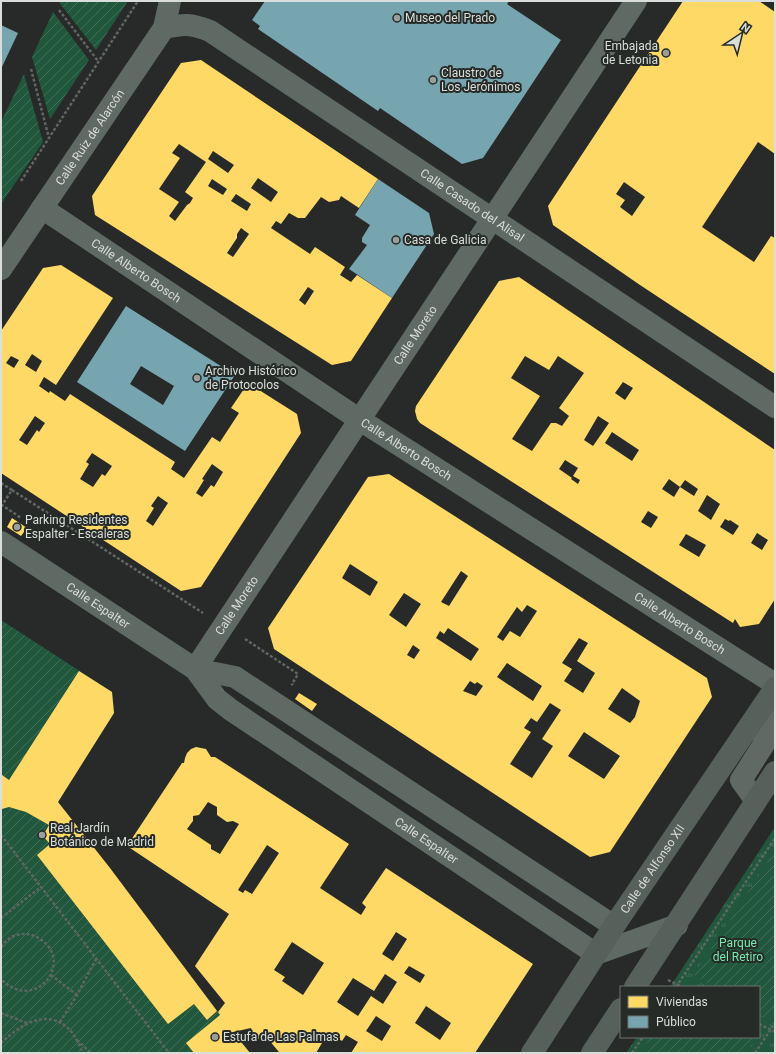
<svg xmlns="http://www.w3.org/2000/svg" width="776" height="1054" font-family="Roboto,sans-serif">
	<defs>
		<pattern id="park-tufts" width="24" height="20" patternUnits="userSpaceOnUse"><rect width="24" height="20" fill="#21573c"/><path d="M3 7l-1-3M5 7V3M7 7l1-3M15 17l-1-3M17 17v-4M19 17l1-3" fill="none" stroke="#416f58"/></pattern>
		<pattern id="garden-furrows" width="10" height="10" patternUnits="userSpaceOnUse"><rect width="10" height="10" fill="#21573c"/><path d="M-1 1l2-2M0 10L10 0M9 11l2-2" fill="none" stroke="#416f58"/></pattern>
	</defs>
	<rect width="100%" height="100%" fill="#272a28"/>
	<path fill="url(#park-tufts)" d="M775,827V1053H626L637,1037H759V987H670Z"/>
	<path fill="url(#garden-furrows)" d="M58,1H128L96,50Z
		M53,12L89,60L50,119L32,57Z
		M24,74L43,142L1,204V122Z
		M1,620L112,692L114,713L58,802C123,885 185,970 250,1053H1Z
		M775,851V1009L768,1020L759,1014V987H714L694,975Z
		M651,1037H757L746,1053H640Z"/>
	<path fill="#ffd966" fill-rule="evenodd" d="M683,1H759L775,12V154L758,142L702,227L754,262L771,236L775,238V374L640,285L553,225L548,206ZM624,182L645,197L632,216L620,207L625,200L616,194Z
		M201,60L378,179L359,208L341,196L339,200L329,202L321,197L305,218H298L289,213L281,224L276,221L271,228L310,254L315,247L345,267L340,275L351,282L357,275L392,298L351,361L332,365L95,215L92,196L181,63ZM179,144L206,162L185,192L193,198L190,203L187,205L175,221L169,216L179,202L159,189L180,158L172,153ZM213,151L234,165L228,173L208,159ZM258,178L278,192L271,202L251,188ZM212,179L227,189L223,195L208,186ZM236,194L251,204L247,211L231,201ZM241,228L249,234L233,257L227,253L237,238V234ZM308,287L314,291L305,305L299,300Z
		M61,265L113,298L56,385L44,377L39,386L49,393L50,391L65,401L70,394L175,462L171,469L184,478L212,437L220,442L239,413L231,408L248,383L297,414L301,433L201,587L181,591L1,473V331L43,268ZM32,354L42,361L36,372L25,365ZM11,356L19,360L14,368L6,363ZM35,416L45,423L39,432L37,430L27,445L19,440ZM92,453L112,466L105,476L102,474L93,487L80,479L89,464L86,462ZM212,464L223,472L214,487L211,485L202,497L196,493L204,480L202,479ZM158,496L168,503L153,526L146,521L154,508L151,506Z
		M519,277L775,450V599L759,624L740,627L735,619L733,623L420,423L417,419L415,411L416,406L499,281ZM525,356L549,370L558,356L584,373L559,408L569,416L562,426L556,423H551L532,451L512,439L540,396L511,378ZM623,382L633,388L625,400L615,393ZM598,416L609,423L593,446L584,440ZM612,432L639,450L632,461L605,443ZM565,460L578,468L573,476L580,480L578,484L571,479L572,478L559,469ZM669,479L680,487L685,480L698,489L694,496L680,487L674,497L662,489ZM707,495L720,504L711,520L698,511ZM648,511L658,517L651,528L641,522ZM725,519L729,521L730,520L739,526L733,535L720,527ZM757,533L768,540L762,550L751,543ZM686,534L706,545L699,557L679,545Z
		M389,474L707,678L712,697L610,852L590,857L274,649L268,628L318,553L368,477ZM350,564L378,582L370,596L342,578ZM461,571L468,576L449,606L441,602ZM404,593L421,604L406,627L389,615ZM527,605L537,611L520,637L510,631L503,641L497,637L517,607L522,612ZM448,628L479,649L471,661L436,638L440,631L444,634ZM579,638L588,643L577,661L595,673L583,693L564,681L572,669L562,663ZM413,645L420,650L414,659L407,655ZM507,663L542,686L533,701L497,677ZM470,681L475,684L477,682L483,686L476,696L463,691ZM622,688L640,701L635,717L630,723L608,709ZM550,703L561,710L542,739L553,746L532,778L510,764L531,732L524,728L531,718L537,722ZM584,732L620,756L604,779L568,756Z
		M12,518L27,528L21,536L7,527Z
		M79,671L112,692L114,713L58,802L110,868L217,1011L207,1020L194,1004L168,1024L37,855L50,844L43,836L49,825L26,812L9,807L2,809V775L9,780Z
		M299,693L317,704L312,711L295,699Z
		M196,747L206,749L211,757H215L349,844L320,888L361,915L366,907L362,903L386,868L533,964L475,1053H351L358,1042L346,1035L342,1041L328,1033L316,1053H278L279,1052L268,1039L264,1041L256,1038L252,1033L251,1028L233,1032L250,1053H194L186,1043L220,1015L218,1012L225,1003L195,966L229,914L127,846L182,763H184L185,758L187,753L191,749ZM208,802L217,807V815L227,822L233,821L239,824L220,854L211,849V845L187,829L193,821V816L199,815ZM267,845L279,853L252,894L245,890L243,893L238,890ZM396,932L407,939L393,961L382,954ZM292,942L324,963L303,995L282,981L285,977L274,970ZM409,966L425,975L420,983L404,973ZM385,974L397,982L383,1004L371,996L358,1016L337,1002L353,978L374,991ZM426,1006L451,1023L440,1040L415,1023ZM376,1016L391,1026L382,1041L366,1031Z"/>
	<path fill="#76a5af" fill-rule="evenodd" d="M265,1H509L507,4L561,40L483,158L462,164L380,108L378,111L258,29L260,26L252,20Z
		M1,25L18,33L1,69Z
		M378,179L429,213L434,234L392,298L349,269L367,245L362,242V238L370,225L355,215Z
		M126,306L235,375L185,451L77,382ZM141,366L174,386L163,405L130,384Z"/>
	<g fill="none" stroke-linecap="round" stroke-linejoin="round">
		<path stroke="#5f6662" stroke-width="2.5" stroke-dasharray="3 2" stroke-linecap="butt" d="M59,10L98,61
			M31,69L49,138
			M21,181L138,1
			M1,483L12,490L2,505L21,518
			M12,490L203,613
			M245,639L298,674L292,684L293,685
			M1,835L169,1053
			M1,918L41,887
			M1,947C6,939 15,934 24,934C32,934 38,937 44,942C72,965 34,1013 1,979
			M51,975L77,995
			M668,980L682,987
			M676,987L775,838
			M1,1013L27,1023
			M60,1022L77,995L96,959
			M759,1024L775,1032
			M77,1040L91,1053
			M1,1043C19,1026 46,1007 69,1029C75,1035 79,1045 83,1053
			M632,1053L643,1037
			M755,1053L775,1023"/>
		<g stroke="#606a64" stroke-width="22">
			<path id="s1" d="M164,28C184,24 190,23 210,31L775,407"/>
			<path id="s2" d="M42,208L360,420L775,684"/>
			<path id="s3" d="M1,269L164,28L170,1"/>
			<path id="s4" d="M1,542L195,669L217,699L231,710L596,954L677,925"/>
			<path id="s5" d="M195,669L636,1"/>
			<path d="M195,669L235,677L614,926"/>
			<path d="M756,801L741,780L764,744L763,736L775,691"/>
		</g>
		<g stroke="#57615b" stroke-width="22">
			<path d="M635,987L775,772"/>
			<path id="s6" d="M532,1053L614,926L775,688"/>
			<path d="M592,1053L621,1009"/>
		</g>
	</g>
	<g fill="#9b9f9c" stroke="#262b28" stroke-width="1.5">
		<circle cx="397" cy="18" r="4"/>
		<circle cx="666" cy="53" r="4"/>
		<circle cx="433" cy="80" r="4"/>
		<circle cx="396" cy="240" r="4"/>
		<circle cx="197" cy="378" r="4"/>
		<circle cx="17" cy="527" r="4"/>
		<circle cx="42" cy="835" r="4"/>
		<circle cx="215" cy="1037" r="4"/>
	</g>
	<g text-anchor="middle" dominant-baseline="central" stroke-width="4" stroke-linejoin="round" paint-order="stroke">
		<g font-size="12" fill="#dadedb" stroke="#262b28" text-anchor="start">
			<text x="405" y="18">Museo del Prado</text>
			<text x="658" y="46" text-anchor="end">Embajada<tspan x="658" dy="14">de Letonia</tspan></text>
			<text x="441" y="73">Claustro de<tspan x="441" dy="14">Los Jerónimos</tspan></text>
			<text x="404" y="240">Casa de Galicia</text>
			<text x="205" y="371">Archivo Histórico<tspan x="205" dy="14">de Protocolos</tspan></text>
			<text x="25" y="520">Parking Residentes<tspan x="25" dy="14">Espalter - Escaleras</tspan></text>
			<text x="50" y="828">Real Jardín<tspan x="50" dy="14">Botánico de Madrid</tspan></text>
			<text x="223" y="1037">Estufa de Las Palmas</text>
		</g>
		<g font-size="12" fill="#dadedb" stroke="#262b28">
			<text stroke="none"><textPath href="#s3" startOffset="159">Calle Ruiz de Alarcón</textPath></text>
			<text stroke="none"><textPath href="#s1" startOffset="362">Calle Casado del Alisal</textPath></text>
			<text stroke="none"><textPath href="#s2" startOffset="113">Calle Alberto Bosch</textPath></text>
			<text stroke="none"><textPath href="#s5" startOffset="400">Calle Moreto</textPath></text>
			<text stroke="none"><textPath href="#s2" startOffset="437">Calle Alberto Bosch</textPath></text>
			<text stroke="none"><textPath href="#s5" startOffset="76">Calle Moreto</textPath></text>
			<text stroke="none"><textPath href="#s4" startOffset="116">Calle Espalter</textPath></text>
			<text stroke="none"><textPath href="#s2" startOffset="761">Calle Alberto Bosch</textPath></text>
			<text stroke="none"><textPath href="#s4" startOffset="522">Calle Espalter</textPath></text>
			<text stroke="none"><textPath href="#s6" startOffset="220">Calle de Alfonso XII</textPath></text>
		</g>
		<g font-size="12" fill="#78ecae" stroke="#262b28">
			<text x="738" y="943">Parque<tspan x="738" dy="14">del Retiro</tspan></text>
		</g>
	</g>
	<rect width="776" height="1054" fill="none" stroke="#dadedb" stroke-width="4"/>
	<rect x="620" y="986" width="140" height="52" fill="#262b28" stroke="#6e7370"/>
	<rect x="628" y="996" width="20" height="12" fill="#ffd966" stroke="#6e7370"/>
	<text x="656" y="1006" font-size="12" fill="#dadedb">Viviendas</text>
	<rect x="628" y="1016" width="20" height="12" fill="#76a5af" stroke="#6e7370"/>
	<text x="656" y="1026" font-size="12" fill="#dadedb">Público</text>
	<g transform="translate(740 36) rotate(35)" stroke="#262b28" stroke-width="3" paint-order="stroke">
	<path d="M0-3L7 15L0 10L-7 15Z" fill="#dadedb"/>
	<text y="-6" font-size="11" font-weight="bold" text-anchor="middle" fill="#dadedb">N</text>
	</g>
</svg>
